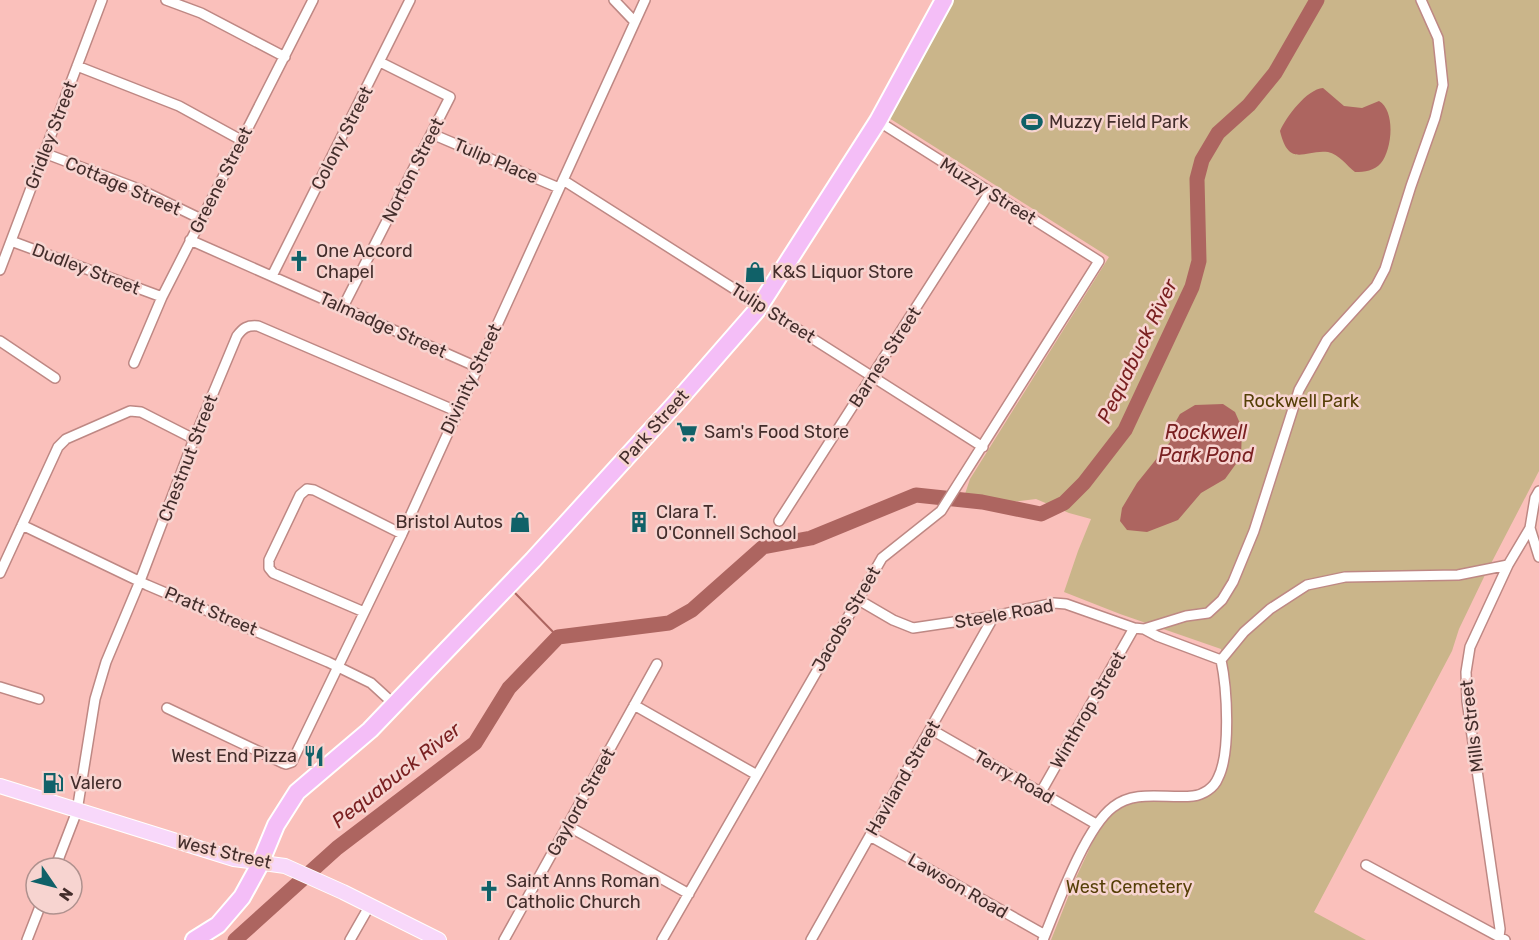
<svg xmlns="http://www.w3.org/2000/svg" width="1539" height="940" font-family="Rubik,sans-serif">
	<rect width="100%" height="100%" fill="#fac0bb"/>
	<path fill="#cab58a" d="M949,0H1539V471L1484,577L1459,629L1452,651L1314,912L1366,940H1051L1074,882L1095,837L1108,816L1123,806L1142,801L1197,799L1211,794L1222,782L1229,754L1232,703L1221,649L1120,614L1064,592L1078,551L1091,519L1069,513L1036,499L990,505L965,494L970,479L1109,257L889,118L888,117Z"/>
	<path fill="#ad6560" d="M1323,88L1344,106L1362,108L1379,101C1396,111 1392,150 1381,163C1374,171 1365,172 1355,172C1347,166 1339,154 1328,152C1305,149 1289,169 1280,131C1286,117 1307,89 1323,88Z
		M1223,404L1235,412L1242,428L1241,457L1225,479L1201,493L1178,520L1147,532L1127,530L1120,521L1122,508L1137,483L1170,442L1172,428L1180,414L1195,405Z"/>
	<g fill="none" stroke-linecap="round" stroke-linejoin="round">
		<path stroke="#ad6560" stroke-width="2" d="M515,593L558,637"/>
		<path stroke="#ad6560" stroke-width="15" d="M235,940L337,848L475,743L509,688L558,637L669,623L692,610L763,547L811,538L916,495L982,502L1041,514L1064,503L1084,483L1125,430L1192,287L1199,261L1197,179L1202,160L1218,133L1249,105L1275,73L1317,0"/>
		<defs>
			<path id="street" d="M166,0L201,13L285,57
				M614,0L635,22
				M77,66L179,106L241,140
				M432,134L559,188
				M44,153L139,189L201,219
				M563,180L983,447
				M190,240L477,367
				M11,241L162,297
				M0,270L102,0
				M272,276L410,0
				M343,307L450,97L380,62
				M0,341L55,378
				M134,363L162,297L313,0
				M1539,491L1535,498L1530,528L1539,557
				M779,521L990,192
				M22,525L147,585L328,662L371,683L395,705
				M0,573L58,447L66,439L130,411L141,412L194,439
				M857,599L893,620L913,628L994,616L1054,603L1066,604L1134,628L1144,629L1157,636L1221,660
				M364,612L273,573L269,568V560L300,495L307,489L314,490L402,534
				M1144,629L1186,616L1208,613L1222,600L1233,582L1254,531L1299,390L1327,340L1376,286L1385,269L1411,186L1435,118L1443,85L1438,38L1421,0
				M1221,660L1244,632L1270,609L1307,585L1345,577L1458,575L1508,565
				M0,687L39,699
				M634,705L757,775
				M167,708L283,763L286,764L292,762L402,534L645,0
				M932,730L1096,824
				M1041,792L1134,628
				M568,826L689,894
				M870,836L1045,935
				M1366,865L1505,940
				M55,868L77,811L95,699L106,662L140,581L194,439L237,336C243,328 247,325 258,326L456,411
				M1499,937L1500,929L1467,701L1466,672L1470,647L1508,565L1530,528
				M27,940L41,904
				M350,940L370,905
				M504,940L657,664
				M662,940L882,558L941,511L1099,261L878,121
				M811,940L994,616
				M1043,940C1057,906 1085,828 1113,807C1135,789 1167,799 1193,796C1203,795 1214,788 1218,778C1231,753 1227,688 1221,660"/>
			<path id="primary" d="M0,786L234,859L285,866L343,892L439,940"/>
			<path id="highway" d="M194,940L218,925L242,897L259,866L276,825L297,792L370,730L533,560L675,404L757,310L878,121L944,0"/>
		</defs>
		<use href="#street" stroke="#be8884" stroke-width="12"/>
		<use href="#primary" stroke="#fff" stroke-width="16"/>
		<use href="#highway" stroke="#fff" stroke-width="20"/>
		<use href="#street" stroke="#fff" stroke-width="9"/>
		<use href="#primary" stroke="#f8d8fa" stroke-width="14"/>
		<use href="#highway" stroke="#f4bef7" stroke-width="16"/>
	</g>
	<defs>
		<symbol id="stadium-bare" viewBox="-9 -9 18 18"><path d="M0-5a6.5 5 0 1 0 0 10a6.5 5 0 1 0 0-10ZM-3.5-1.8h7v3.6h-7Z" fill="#106168" stroke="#f7d4d0" stroke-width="2.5" paint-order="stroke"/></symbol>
		<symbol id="church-bare" viewBox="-9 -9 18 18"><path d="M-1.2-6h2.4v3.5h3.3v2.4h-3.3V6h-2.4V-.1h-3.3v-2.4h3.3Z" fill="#106168" stroke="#f7d4d0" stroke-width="2.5" paint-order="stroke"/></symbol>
		<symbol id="shop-bare" viewBox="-9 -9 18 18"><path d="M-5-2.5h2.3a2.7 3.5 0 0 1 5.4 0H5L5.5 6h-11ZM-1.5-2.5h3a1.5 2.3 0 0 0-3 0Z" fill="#106168" stroke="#f7d4d0" stroke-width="2.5" paint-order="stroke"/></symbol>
		<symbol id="supermarket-bare" viewBox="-9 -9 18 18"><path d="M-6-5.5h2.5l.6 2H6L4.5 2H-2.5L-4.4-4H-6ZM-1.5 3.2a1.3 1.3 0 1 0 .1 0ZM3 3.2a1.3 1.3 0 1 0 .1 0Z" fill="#106168" stroke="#f7d4d0" stroke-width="2.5" paint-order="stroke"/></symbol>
		<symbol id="building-bare" viewBox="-9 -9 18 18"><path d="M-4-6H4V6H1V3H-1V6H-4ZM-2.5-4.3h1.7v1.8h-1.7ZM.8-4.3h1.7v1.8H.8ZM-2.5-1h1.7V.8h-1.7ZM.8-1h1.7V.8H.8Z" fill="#106168" stroke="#f7d4d0" stroke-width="2.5" paint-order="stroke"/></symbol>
		<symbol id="restaurant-bare" viewBox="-9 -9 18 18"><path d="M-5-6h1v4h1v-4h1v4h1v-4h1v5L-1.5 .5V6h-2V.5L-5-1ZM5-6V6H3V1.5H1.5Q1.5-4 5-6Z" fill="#106168" stroke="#f7d4d0" stroke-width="2.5" paint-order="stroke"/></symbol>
		<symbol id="fuel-bare" viewBox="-9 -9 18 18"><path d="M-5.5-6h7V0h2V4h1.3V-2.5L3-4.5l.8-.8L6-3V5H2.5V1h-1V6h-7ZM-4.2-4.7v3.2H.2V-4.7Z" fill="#106168" stroke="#f7d4d0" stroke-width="2.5" paint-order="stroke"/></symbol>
	</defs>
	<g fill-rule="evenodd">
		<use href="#stadium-bare" x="1017" y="107" width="30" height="30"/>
		<use href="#church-bare" x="284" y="246" width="30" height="30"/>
		<use href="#shop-bare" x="740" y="257" width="30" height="30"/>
		<use href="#supermarket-bare" x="672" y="417" width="30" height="30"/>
		<use href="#shop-bare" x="505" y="507" width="30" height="30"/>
		<use href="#building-bare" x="624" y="507" width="30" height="30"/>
		<use href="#restaurant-bare" x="299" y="741" width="30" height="30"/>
		<use href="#fuel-bare" x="38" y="768" width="30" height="30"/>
		<use href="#church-bare" x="474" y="876" width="30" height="30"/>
	</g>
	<g text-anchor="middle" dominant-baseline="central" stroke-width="5" stroke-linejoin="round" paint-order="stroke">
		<g font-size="18" fill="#432d2b" stroke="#f7d4d0" text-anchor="start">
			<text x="1049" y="122">Muzzy Field Park</text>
			<text x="316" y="251">One Accord<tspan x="316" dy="21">Chapel</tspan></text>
			<text x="772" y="272">K&amp;S Liquor Store</text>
			<text x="704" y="432">Sam's Food Store</text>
			<text x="656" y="512">Clara T.<tspan x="656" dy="21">O'Connell School</tspan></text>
			<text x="503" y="522" text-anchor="end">Bristol Autos</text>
			<text x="297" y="756" text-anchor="end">West End Pizza</text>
			<text x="70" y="783">Valero</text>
			<text x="506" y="881">Saint Anns Roman<tspan x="506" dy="21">Catholic Church</tspan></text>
		</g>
		<g font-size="18" fill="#432d2b" stroke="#f7d4d0">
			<text transform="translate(51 135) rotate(-69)">Gridley Street</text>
			<text transform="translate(342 138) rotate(-63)">Colony Street</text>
			<text transform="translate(496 161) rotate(23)">Tulip Place</text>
			<text transform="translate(413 170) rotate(-63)">Norton Street</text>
			<text transform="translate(221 180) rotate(-63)">Greene Street</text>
			<text transform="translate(123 186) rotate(23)">Cottage Street</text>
			<text transform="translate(988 191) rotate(32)">Muzzy Street</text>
			<text transform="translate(86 269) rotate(21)">Dudley Street</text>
			<text transform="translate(773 313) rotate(32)">Tulip Street</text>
			<text transform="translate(383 325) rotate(24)">Talmadge Street</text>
			<text transform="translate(885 357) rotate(-57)">Barnes Street</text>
			<text transform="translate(471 379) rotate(-65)">Divinity Street</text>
			<text transform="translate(654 427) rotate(-48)">Park Street</text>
			<text transform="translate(188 458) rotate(-69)">Chestnut Street</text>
			<text transform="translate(211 611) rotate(23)">Pratt Street</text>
			<text transform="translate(1004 614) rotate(-10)">Steele Road</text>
			<text transform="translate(846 619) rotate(-60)">Jacobs Street</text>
			<text transform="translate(1088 710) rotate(-60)">Winthrop Street</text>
			<text transform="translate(1472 726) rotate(-97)">Mills Street</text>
			<text transform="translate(1014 777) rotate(30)">Terry Road</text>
			<text transform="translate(903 778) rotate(-60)">Haviland Street</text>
			<text transform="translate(581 802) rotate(-61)">Gaylord Street</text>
			<text transform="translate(224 852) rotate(13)">West Street</text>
			<text transform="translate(958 886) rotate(30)">Lawson Road</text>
		</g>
		<g font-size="18" fill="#553f07" stroke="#f7d4d0">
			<text x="1301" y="401">Rockwell Park</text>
			<text x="1129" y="887">West Cemetery</text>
		</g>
		<g font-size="20" font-style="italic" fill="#7a2021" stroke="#f7d4d0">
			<text transform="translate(1137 351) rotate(-64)">Pequabuck River</text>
			<text x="1206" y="432">Rockwell<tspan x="1206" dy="23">Park Pond</tspan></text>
			<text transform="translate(396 775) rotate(-38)">Pequabuck River</text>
		</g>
	</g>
	<g transform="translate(54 886) rotate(125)"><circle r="28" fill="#f7d4d0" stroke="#af918e" stroke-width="1.5"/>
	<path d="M0-4.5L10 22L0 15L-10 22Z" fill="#106168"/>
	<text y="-9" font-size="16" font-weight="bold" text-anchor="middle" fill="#432d2b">N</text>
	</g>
</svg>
